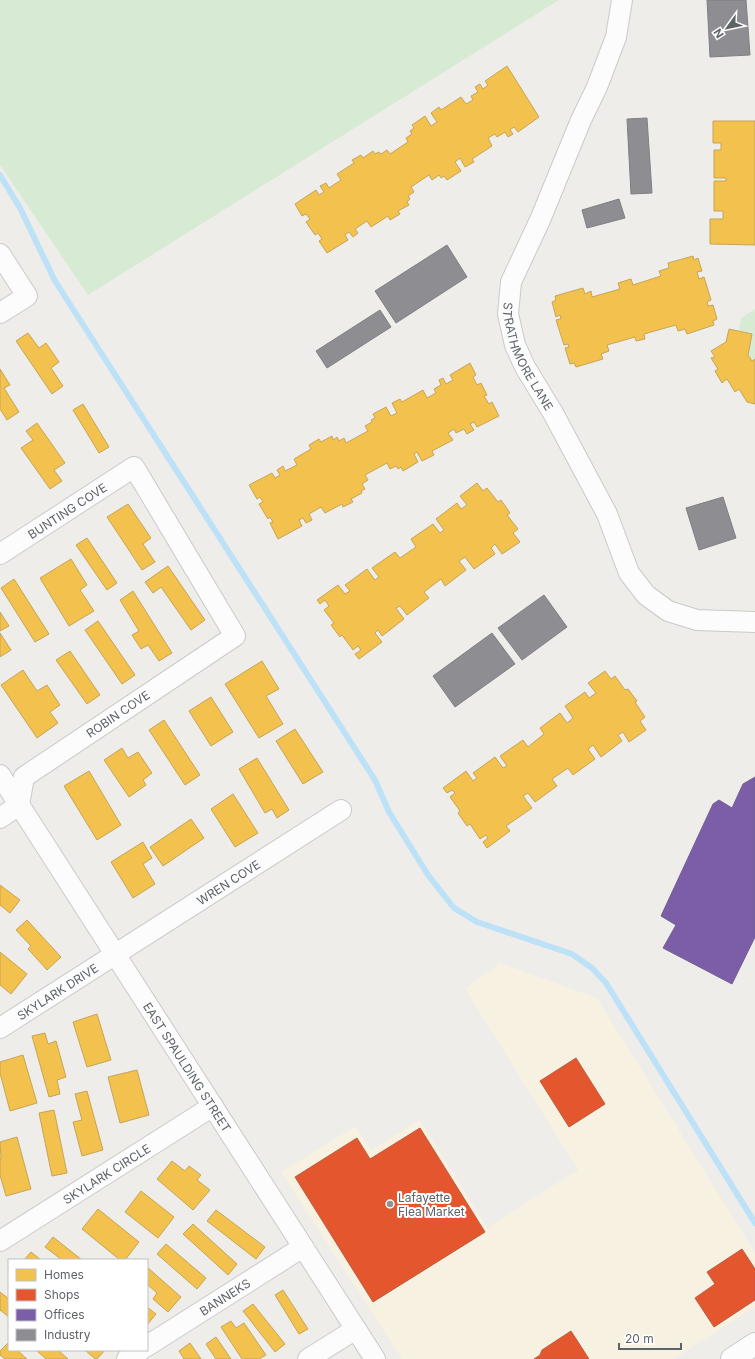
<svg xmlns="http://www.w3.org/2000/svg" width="755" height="1359" font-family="Inter,sans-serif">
	<rect width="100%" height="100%" fill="#eeede9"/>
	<path fill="#f7f1e2" d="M500,963L597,998L755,1253V1307L673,1359H402L281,1172L356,1126L371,1150L420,1120L487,1228L578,1170L465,989Z"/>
	<path fill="#d7ebd4" d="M0,0H559L88,295L0,165Z
		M755,309V359L752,361L748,355L752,334L739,331L741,318Z"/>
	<path fill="#f2c14e" stroke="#c6a556" d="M507,66L539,117L518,132L514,127L510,130L513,134L508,137L505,132L497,137L495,134L488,138L492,146L472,159L474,162L465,167L460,158L455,162L461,171L447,180L444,176L441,178L439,175L432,180L429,175L411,187L414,192L408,196L410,199L407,202L409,205L398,211L400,214L390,220L388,216L371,227L367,221L355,229L358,233L353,237L349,232L345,235L348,240L327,253L319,241L322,239L318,233L315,235L306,222L310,219L306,214L302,216L295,204L316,190L319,195L324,192L320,186L326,183L329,188L341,180L337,174L354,163L352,160L361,155L363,158L373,151L375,154L379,152L381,154L387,150L390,154L408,142L406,138L412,134L410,131L414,128L412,125L425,116L431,126L437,122L431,113L439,107L441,110L461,97L466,104L473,100L471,96L478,92L475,87L480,84L483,89L488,85L485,81Z
		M713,121H755V245L710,244V219H723V211H714V181H726V178H714V150H721V143H713Z
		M693,256L694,260L698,258L702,271L697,272L699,279L704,277L711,300L707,302L708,306L713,305L717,319L713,321L714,325L687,334L685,329L678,331L676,325L644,334L645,339L636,341L635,337L607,345L609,351L601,354L603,359L576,367L574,363L570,364L565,348L569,347L568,344L564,345L556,320L561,319L560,315L556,317L552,302L556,300L555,296L583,288L585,294L591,291L592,297L620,289L618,283L631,279L633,285L661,276L659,271L669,268L668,263Z
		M729,329L752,334L748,355L752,361L755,359V404L747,402L739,389L735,392L727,379L722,383L715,371L718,369L711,358L715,357L711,351L726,342Z
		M28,333L39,348L46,343L59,362L51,368L63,386L52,394L16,341Z
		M470,363L476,375L473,377L477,385L481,383L487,395L484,396L489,404L492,402L499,416L477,427L474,422L470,424L474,430L467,434L464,429L456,433L454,429L448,433L453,440L432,451L434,455L422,461L417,452L414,454L418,462L403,471L401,467L398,469L396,466L390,469L387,463L365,475L368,480L362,484L365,489L361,491L362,493L351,499L353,502L343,507L342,504L325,513L321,507L309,514L312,520L306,523L303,518L299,520L302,526L278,539L270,523L273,522L270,517L268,519L259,504L263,502L260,497L257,499L249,485L272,473L275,478L280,475L277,470L283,466L285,471L297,465L294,459L311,449L309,445L319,439L321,442L332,436L333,440L337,437L339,441L344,438L346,443L368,431L365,426L372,422L371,420L375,418L373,414L386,407L391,416L397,413L392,403L400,399L402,402L423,390L427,398L436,393L434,389L441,385L439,380L443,378L446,384L453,380L450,375Z
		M0,369L10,385L4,388L19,412L7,420L0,409Z
		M83,404L109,447L99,453L73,410Z
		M37,423L65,463L54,470L62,481L50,489L21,448L33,440L26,431Z
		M477,483L483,491L487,488L498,502L501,500L510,513L507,515L518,529L513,533L520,542L502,554L495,544L491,548L495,554L474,569L465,557L459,561L466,570L445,586L441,579L424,592L429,598L407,615L400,606L396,608L404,619L382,636L378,630L375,633L382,642L359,659L355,654L361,650L358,646L353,650L342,635L340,637L331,625L334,623L324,610L329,606L325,600L320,604L317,600L338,585L345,594L350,591L345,585L367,569L375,580L379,577L372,568L395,552L400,558L416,547L411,539L433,524L440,533L444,530L436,519L457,503L461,509L467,505L460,496Z
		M128,504L151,538L143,544L155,562L142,570L107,517Z
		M87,538L117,583L107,590L76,545Z
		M71,559L87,585L80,590L94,611L69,626L40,578Z
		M168,566L205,620L191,630L161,587L153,593L145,582Z
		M14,579L49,634L35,642L1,588Z
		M133,591L172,653L159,661L148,645L141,649L132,635L139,631L120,600Z
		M0,612L9,626L0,631Z
		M98,621L135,675L122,684L85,630Z
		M0,633L11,650L0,657Z
		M70,651L100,695L87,704L56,660Z
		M262,661L279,689L266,696L283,724L259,738L225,684Z
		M23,670L37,691L47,685L60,705L50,712L58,723L37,738L1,685Z
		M605,671L611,679L615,676L625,690L628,689L637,701L635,702L645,717L640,721L646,730L629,742L623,732L618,735L622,741L601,757L593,745L588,749L595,759L573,775L568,768L552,779L557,786L535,802L528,793L523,796L532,808L506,826L510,831L487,848L483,842L488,838L486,835L480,839L470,824L467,826L458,813L460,811L450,797L455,793L452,790L447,793L443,788L466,771L473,781L477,778L473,773L495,757L503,768L507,766L500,756L523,740L528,747L544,734L540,728L560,713L567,723L573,718L565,706L585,692L589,698L596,693L588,683Z
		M211,697L233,732L211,746L189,711Z
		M164,720L200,775L185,785L149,730Z
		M295,729L323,772L303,784L276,741Z
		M122,748L128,758L138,752L152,773L143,780L146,785L129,797L104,760Z
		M257,758L289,810L277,818L272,809L265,813L239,769Z
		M89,771L121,825L97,840L64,786Z
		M233,794L258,833L235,847L211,809Z
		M191,819L204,838L163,866L150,847Z
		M143,842L152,858L143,864L155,884L133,898L111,862Z
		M0,885L20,900L10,913L0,905Z
		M27,920L61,957L47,970L28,949L31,946L16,930Z
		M0,952L27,974L11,994L0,985Z
		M97,1014L111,1060L87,1067L73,1022Z
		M45,1033L48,1044L56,1041L66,1077L57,1080L60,1094L49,1097L32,1036Z
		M23,1055L37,1103L10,1111L0,1073V1062Z
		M137,1070L149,1115L120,1123L108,1077Z
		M87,1091L103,1150L82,1156L73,1122L82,1120L75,1094Z
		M54,1110L67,1173L52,1176L39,1113Z
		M17,1137L31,1189L6,1196L0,1175V1159H1L0,1142Z
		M172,1161L185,1171L189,1166L201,1175L197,1180L210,1190L193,1210L157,1179Z
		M141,1191L174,1217L158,1238L125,1212Z
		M98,1209L139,1242L125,1260H120L82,1229Z
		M216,1210L265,1247L256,1259L207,1221Z
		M193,1224L237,1264L228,1275L183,1234Z
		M53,1237L82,1260H62L45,1247Z
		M166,1244L206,1278L197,1289L157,1254Z
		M31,1252L41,1260H24Z
		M147,1267L181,1297L168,1312L153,1299L157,1293L147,1284Z
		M283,1290L308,1329L299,1334L275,1295Z
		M0,1292L9,1299V1317L0,1310Z
		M253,1304L285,1344L275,1352L243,1311Z
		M147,1307L156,1314L147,1325Z
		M231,1321L236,1328L244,1323L266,1355L259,1359H242L221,1327Z
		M216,1337L231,1359H216L206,1344Z
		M9,1342V1350H17L27,1359H5L0,1355V1351Z
		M190,1343L201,1359H184L179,1351Z
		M36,1350H58L68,1359H46Z
		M85,1350H105L97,1359H95Z"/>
	<path fill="#e4572e" stroke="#bc5b3f" d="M576,1058L605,1104L569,1127L540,1081Z
		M420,1128L485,1232L373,1302L295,1177L357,1138L370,1159Z
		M742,1249L755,1269V1300L714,1327L695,1298L715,1284L707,1272Z
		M571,1331L589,1359H534L540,1355L542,1350Z"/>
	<path fill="#7b5ea7" stroke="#726094" d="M755,777V937L732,984L663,948L676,925L661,916L713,804L719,800L732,808L743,784Z"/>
	<path fill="#8d8d92" stroke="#7f8085" d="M707,0H746L750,55L710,57Z
		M647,118L652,193L631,194L627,119Z
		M619,199L625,218L587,228L582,210Z
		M447,245L467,277L396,323L375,291Z
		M380,310L391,327L327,368L316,351Z
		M723,497L736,538L699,550L686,508Z
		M544,595L567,627L522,660L498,628Z
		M492,633L515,664L455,707L433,676Z"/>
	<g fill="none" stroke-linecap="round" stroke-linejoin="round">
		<path stroke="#bde2f8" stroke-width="6" d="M0,175L20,208L55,281L375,780L389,812L428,875L454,908L477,922L572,954L592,968L606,983L755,1223"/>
		<defs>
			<g id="minor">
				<path id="s1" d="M622,0L616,37L597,87L581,120L540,220L511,282L508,314L515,345L525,367L553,413L607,514L629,573L646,595L668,611L697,620L755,622"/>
				<path d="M0,254L27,296L0,313"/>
				<path id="s2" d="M0,554L134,467L235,636L24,777L19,805L0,818"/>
				<path id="s3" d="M0,775L375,1359"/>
				<path id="s4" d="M0,1028L341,810"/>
				<path id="s5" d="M0,1241L213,1106"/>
				<path id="s6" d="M147,1346L303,1247"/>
				<path d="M127,1359L141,1350"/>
				<path d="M308,1359L356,1329"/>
			</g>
			<path id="tertiary" d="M732,1359L755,1344"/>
		</defs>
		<use href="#minor" stroke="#c9cac9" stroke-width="22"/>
		<use href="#tertiary" stroke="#c9cac9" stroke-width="24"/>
		<use href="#minor" stroke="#fcfcfc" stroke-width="20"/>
		<use href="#tertiary" stroke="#fcfcfc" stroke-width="22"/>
	</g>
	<circle fill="#909395" stroke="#fff" stroke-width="1.5" cx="390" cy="1204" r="4"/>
	<g text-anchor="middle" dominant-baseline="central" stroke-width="4" stroke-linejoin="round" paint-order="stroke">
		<g font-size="12" fill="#5e6368" stroke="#fff">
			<text stroke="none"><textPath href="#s1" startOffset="383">STRATHMORE LANE</textPath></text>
			<text stroke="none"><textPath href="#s2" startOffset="80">BUNTING COVE</textPath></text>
			<text transform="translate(118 714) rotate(-34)">ROBIN COVE</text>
			<text stroke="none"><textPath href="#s4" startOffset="271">WREN COVE</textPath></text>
			<text stroke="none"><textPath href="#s4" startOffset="68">SKYLARK DRIVE</textPath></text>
			<text stroke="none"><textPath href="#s3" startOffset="347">EAST SPAULDING STREET</textPath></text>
			<text stroke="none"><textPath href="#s5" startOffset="126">SKYLARK CIRCLE</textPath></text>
			<text stroke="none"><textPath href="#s6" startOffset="92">BANNEKS</textPath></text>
		</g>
		<g font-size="12" fill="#5e6368" stroke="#fff" text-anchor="start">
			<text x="398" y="1197">Lafayette<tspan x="398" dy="14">Flea Market</tspan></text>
		</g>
	</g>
	<rect x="8" y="1259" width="140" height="92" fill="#ffffff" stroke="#bfc1c3"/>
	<rect x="16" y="1269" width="20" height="12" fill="#f2c14e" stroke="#bfc1c3"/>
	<text x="44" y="1279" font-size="12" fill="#5e6368">Homes</text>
	<rect x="16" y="1289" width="20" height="12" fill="#e4572e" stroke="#bfc1c3"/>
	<text x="44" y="1299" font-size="12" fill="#5e6368">Shops</text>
	<rect x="16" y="1309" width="20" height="12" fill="#7b5ea7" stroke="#bfc1c3"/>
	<text x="44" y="1319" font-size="12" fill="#5e6368">Offices</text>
	<rect x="16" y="1329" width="20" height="12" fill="#8d8d92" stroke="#bfc1c3"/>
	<text x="44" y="1339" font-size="12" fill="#5e6368">Industry</text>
	<g transform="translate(727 28) rotate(237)" stroke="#ffffff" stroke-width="3" paint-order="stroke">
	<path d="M0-3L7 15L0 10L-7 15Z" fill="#5e6368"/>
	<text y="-6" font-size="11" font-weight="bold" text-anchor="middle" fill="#5e6368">N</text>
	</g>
	<path d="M619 1343v6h62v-6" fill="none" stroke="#5e6368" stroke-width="2"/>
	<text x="625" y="1343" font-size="12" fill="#5e6368" stroke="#ffffff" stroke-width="3" paint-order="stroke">20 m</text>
</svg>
